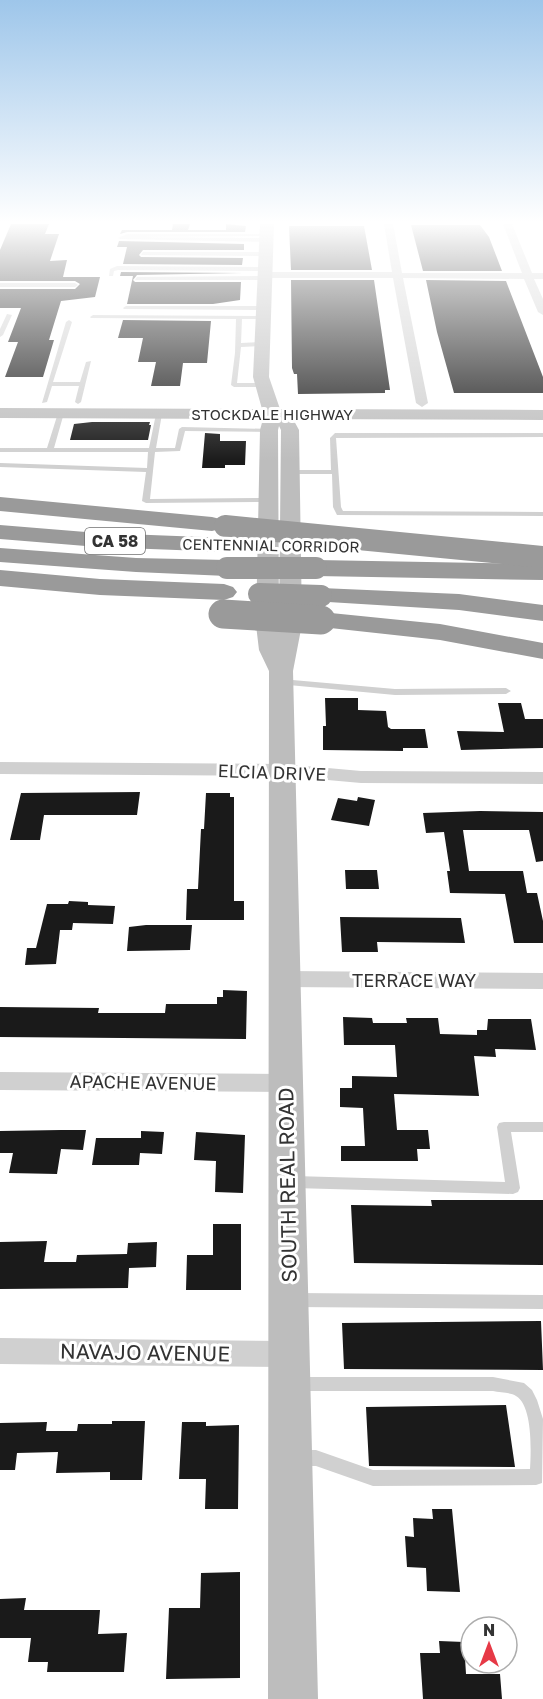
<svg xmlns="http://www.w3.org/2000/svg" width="543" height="1699" font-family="'Golos Text',sans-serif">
	<rect width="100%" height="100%" fill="#fff"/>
	<path fill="#1a1a1a" d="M11,224H49L45,234H59L50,261L67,260L63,277H100L95,297L61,301L49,340H54L43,377H5L18,342H8L21,308H0V289H75L80,284L75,281H0V250Z
		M173,224H190L188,230H226V224L246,226L245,232H127L120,234L122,230H172Z
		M411,225H480L489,237L502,271H423Z
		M289,226H364L372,270H291Z
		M119,241L244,244V250H143L139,255L141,257L243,258L242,265L123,264L127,247H117Z
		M121,272L242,273L137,275L133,280L135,282H241L240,300L213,304H127L133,276H120Z
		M291,280H374L390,390H385V393L298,394L297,374H294L292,368Z
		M426,280L506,281L543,377V393H454L437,332Z
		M123,320L211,321L207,363H183L180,386H151L156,362H138L143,338H118Z
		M92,422H150L149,425H151L148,440H70L74,424Z
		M205,433L220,434V441H246L245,465H225V468H202Z
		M325,698H358V710L386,711L388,727L391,729H425L428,748H403V751L323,750V726H326Z
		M498,703H521L525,719H543V748L461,750L457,731L504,732Z
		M140,792L137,815H44L40,840H10L21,793Z
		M206,793H230V797H234V901H244V920H186L187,889H198L201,829H204Z
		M358,797L375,800L369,826L331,820L338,798L357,801Z
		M480,811L543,812V861L536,862L529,830H463L469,871H523L527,893H537L543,921V943H514L505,894L450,893L447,871H450L444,832L426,833L423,813Z
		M345,870H377L379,889H346Z
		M69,901L88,902V905L115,906L113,924L73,923L72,930H60L56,964L25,965L27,948H36L47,904H68Z
		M340,917L461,918L465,943L377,942L378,952H342Z
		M146,925H192L190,950L127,951L129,927Z
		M223,990L247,991L246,1039L0,1037V1007L99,1008L98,1013H165L166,1004H217V997H223Z
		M343,1017L372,1018L373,1023H407L406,1018H438L440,1034L477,1035V1030H487L488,1019H531L536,1050L495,1049L496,1057L474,1056L479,1096L394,1094L397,1130H428L430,1149H417L418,1161H341V1146H365L363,1108L340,1107V1088H352V1076L397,1077L395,1045H344Z
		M61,1130H86L83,1150L61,1149L57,1174L9,1173L13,1153H0V1131Z
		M141,1131L164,1132L162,1154L140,1153L139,1165H92L96,1138H141Z
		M196,1132L245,1135L243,1193L215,1192L216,1161L194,1160Z
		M431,1200H543V1265L354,1263L351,1205L432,1206Z
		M213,1224H241V1290H186L187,1255H213Z
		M47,1241L44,1262H76L77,1255L127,1254L128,1243L157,1242L156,1267L129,1268L128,1288L0,1289V1242Z
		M541,1321L543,1370L344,1369L342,1323Z
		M506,1405L515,1467L369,1466L366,1407Z
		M112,1421H145L142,1480H110V1472L56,1473L58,1452L17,1453L15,1470H0V1423L47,1422L46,1431H77L78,1424H112Z
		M182,1422H206V1426L239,1425L238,1509H205L206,1479H179Z
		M432,1509H452L460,1592L427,1591L426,1568L407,1567L405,1536L414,1537L413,1518L433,1519Z
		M240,1572V1678L166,1679L169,1608H200L201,1573Z
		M26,1598L24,1610H100L98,1634L127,1633L124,1672H47L48,1662H28L31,1638H0V1599Z
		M439,1641L464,1642L466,1674H500L502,1699H423L420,1653H440Z"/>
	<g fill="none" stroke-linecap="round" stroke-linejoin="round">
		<path fill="#d0d0d0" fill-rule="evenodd" d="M127,234H267L269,236L127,237L267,238L270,240L267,242L120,239L118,238Z
			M143,252H266L269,254L266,256L141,255Z
			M117,266L266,267L269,269L266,271L118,270L114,271L113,276H109L110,269Z
			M137,277L265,276L268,278L265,280H135Z
			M0,283H75L78,285L75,287H0Z
			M126,306H264L267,308L264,310L124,309L123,308Z
			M7,314L12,315L3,335L0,337V329Z
			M93,315L266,316V318L264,319H242L241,343L262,342L265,344L262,346L241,347L237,383H262L265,385L262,387H234L231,385L235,353L236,319L91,318L90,317Z
			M69,320L72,322L53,382H80L86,362L91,361L81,402L78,404L75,402L79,386H52L47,402L42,403L66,322Z
			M61,411L64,413L54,448H149L156,414L159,412L162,414L156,448H175L179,429L182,427L271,429V431L269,432L185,431L180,451L155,452L150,499L268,498L272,500L268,502L146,503L142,501L146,472L0,467V463L147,468L148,452H0V448H47L58,413Z
			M335,433H543V437L336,438L341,507L343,511L543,512V516L337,515L333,507L332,474H290L286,472L290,470H331L330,438Z
			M281,679L395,689L506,688L511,691L506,694L395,695L278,684L277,682L278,680Z
			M504,1122H543V1132H511L520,1188L518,1192L513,1194L294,1188L289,1186L287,1182L289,1178L294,1176L505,1182L497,1127L499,1123Z
			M295,1293L543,1295V1309L295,1307L290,1305L288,1300L290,1295Z
			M296,1377H493L524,1383L532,1390L537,1400L543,1419L542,1483L536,1485L373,1486L316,1466H300L294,1464L292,1458L294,1452L300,1450H316L373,1470L530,1469C531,1452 533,1406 516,1396C511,1392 500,1393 493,1391H296L291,1389L288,1384L291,1379Z"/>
		<path fill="#d0d0d0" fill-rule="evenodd" d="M384,224H393L402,273H522L503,224H512L532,273H543V279H534L543,299V315L538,312L524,279L403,278L428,403L422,407L416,403L393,278H266L261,275L266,272H392Z
			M0,762L283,764L361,771L543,772V784L361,783L283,776L0,774Z
			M285,971L543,973V989L285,987L277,985L274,979L277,973Z
			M0,1072L286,1074L294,1076L298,1083L294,1090L286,1092L0,1090Z
			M0,1338L289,1341L299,1345L303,1354L299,1363L289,1367L0,1364Z"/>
		<path fill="#bdbdbd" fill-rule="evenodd" d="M260,224H274L269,377L280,409L543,410V420L293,419L299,430L302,624L293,671L318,1699H268L269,671L259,650L256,625L260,430L263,419L0,418V408L262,409L253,377ZM279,426L281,430L279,624L278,430Z"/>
		<path fill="#9a9a9a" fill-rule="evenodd" d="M0,497L212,517L220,519L224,524L220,529L212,531L0,511Z
			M0,525L98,533L229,538L238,540L241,545L238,550L229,552L98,547L0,539Z
			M0,548L136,558L227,560L236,563L240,568L236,573L227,576L136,572L0,562Z
			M316,560L543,564V580L316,576L307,573L303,568L307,563Z
			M0,570L100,579L224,584L233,587L237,592L233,597L224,600L100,595L0,586Z
			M321,588L459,594L543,605V621L459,610L312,601L308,596L312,591Z
			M321,612L440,624L543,643V659L440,640L312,626L308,620L312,614Z"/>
		<path stroke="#9a9a9a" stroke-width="22" d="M225,526L543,557
			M227,568H316
			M259,594L321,596"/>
		<path stroke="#9a9a9a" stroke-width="29" d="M223,614L321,620"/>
	</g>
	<linearGradient id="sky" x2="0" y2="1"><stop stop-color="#9ec6ea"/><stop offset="0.48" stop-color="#fff"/><stop offset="1" stop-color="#fff" stop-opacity="0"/></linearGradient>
	<rect width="543" height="462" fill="url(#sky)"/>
	<g text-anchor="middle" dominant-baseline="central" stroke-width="6" stroke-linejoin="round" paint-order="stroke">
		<g font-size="15" fill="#333" stroke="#fff">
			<text x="272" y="414">STOCKDALE HIGHWAY</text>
			<text transform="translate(271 545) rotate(1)">CENTENNIAL CORRIDOR</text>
		</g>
		<rect fill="#fff" stroke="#707070" stroke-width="1.5" x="85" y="528" width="60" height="26" rx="4.5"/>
		<g font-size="16" font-weight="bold" fill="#333">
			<text x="115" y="541">CA 58</text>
		</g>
		<g font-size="18" fill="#333" stroke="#fff">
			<text transform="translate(272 772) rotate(2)">ELCIA DRIVE</text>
			<text x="414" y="980">TERRACE WAY</text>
			<text transform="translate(143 1082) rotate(1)">APACHE AVENUE</text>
		</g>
		<g font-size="21" fill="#333" stroke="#fff">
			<text transform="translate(287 1185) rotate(-91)">SOUTH REAL ROAD</text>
			<text transform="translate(145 1352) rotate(1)">NAVAJO AVENUE</text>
		</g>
	</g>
	<g transform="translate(489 1645)"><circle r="28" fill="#ffffff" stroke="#adadad" stroke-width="1.5"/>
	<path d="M0-4.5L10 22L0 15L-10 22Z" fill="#e63946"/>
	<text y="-9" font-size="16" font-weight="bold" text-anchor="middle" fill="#333333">N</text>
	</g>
</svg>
